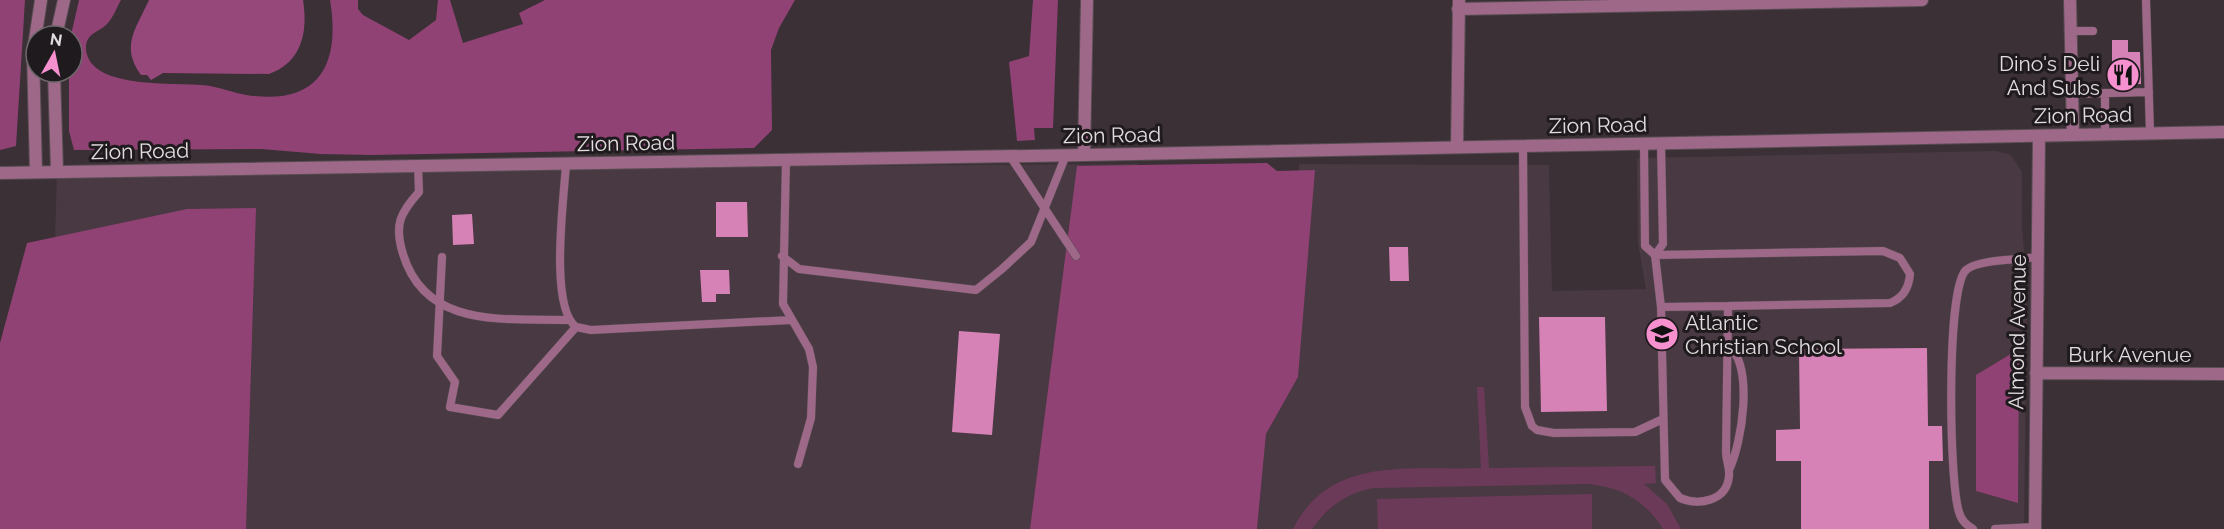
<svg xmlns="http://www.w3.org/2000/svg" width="2224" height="529" font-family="Raleway,sans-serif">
	<rect width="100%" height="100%" fill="#3b3036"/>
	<path fill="#493942" d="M1996,151L2011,155L2022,172V228L2027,281L2024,529H1257L1266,434L1298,377L1299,164L1549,165L1552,291L1646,289L1638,243L1637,158Z
		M1138,164L1132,529H47L57,171Z"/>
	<path fill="#6c3a59" d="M1477,387H1484L1489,468L1655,466L1656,483L1644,484L1667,504L1681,529H1663C1646,501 1620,486 1587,484L1373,488C1347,493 1327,507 1312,529H1293C1330,454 1412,471 1481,468Z
		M1592,494V529H1378L1377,499Z"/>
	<path fill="#904274" d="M0,0H25L16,146L0,150Z
		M79,0H121C117,7 113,18 107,24C98,33 85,33 86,50C91,92 183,81 210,86C222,88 234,93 246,95C318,106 341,66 330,0H358V9L363,15L409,40L436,20L438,0H450L463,43L523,24L519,13L545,0H795L779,28L771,50L772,130L754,148L372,155L321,154L261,149L74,150L69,131V72H72L71,35Z
		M1033,0H1058L1053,128H1034L1035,140L1017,141L1009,62L1029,56Z
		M1267,163L1277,171L1315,170L1298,377L1266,434L1257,529H1030L1077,166Z
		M256,208L246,529H0V343L27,243L187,209Z
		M2019,349L2018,503L1976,491V375Z"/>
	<path fill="#97487b" d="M149,0H303C308,32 302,62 269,74L163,73L151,80L147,75H141C120,46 136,29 149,0Z"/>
	<path fill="#d782b6" d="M2112,40H2128V52H2140L2141,84L2112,85Z
		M716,202H747L748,237H716Z
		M472,214L474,244L453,245L452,215Z
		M1389,247H1408L1409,281H1390Z
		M700,270H729L730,294H716V302H702Z
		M1539,317H1605L1607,411L1541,412Z
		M959,331L1000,334L992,435L952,432Z
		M1927,348L1928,426H1942L1943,461H1929V529H1801V461H1776V430L1800,429L1799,349Z"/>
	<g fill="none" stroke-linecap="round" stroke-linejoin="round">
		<defs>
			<path id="service" d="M2146,0L2150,133
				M2071,31H2093
				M2072,94L2149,92
				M2105,134V93
				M1644,144L1645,246L1655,255L1661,307L1665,480L1680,498C1699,506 1727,501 1729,476C1730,468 1726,460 1726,452L1728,306L1661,307
				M1523,146L1525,407L1532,426L1537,430L1554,433L1635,432L1663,419
				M1010,156L1076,256
				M786,160L783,304L809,349L813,367L811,418L798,464
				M566,164C564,198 549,306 576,327L591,330L791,320
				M418,166L419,192C400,213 394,225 403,254C426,330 506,318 569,320
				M1655,255L1883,251L1900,258L1910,274C1909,288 1903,298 1890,303L1728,306
				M1655,255L1663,244L1661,143
				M782,256L799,269L976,290L1002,269L1031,242L1066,155
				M442,257L437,356L455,382L450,407L498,415L576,327
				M1729,346C1754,368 1742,443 1729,470
				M1973,529C1966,525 1961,520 1959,512C1949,482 1946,289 1966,270C1978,259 2020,260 2038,257
				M1995,529L2035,527"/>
			<path id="minor" d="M2070,0L2073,135
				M1458,9L1922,0
				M56,36L64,0
				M54,72L57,171
				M1457,147L1459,0
				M1084,155L1087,0
				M36,172L33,53L41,0
				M2036,373L2224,374
				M2035,529L2039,136"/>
			<path id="tertiary" d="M0,173L1084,155L2224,132"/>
		</defs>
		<use href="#service" stroke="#564c51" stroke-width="9"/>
		<use href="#minor" stroke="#564c51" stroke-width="14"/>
		<use href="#tertiary" stroke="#564c51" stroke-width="14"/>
		<use href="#service" stroke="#9e6888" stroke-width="8"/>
		<use href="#minor" stroke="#9e6888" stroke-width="12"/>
		<use href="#tertiary" stroke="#9e6888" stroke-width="12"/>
	</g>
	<defs>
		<symbol id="restaurant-disc" viewBox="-11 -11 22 22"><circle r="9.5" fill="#f690cf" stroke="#1f1a1d"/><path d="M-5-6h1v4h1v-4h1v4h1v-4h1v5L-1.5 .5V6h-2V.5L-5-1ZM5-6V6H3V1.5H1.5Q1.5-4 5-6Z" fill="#111"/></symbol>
		<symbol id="school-disc" viewBox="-11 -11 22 22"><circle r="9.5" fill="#f690cf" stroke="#1f1a1d"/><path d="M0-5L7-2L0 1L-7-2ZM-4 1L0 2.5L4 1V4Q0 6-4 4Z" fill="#111"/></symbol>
	</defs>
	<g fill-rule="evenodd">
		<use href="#restaurant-disc" x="2104" y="56" width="38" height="38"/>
		<use href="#school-disc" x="1643" y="315" width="38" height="38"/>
	</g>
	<g text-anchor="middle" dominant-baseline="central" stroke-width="6" stroke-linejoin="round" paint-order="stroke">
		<g font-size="21" fill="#e2dcdf" stroke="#1f1a1d" text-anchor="end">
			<text x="2100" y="63">Dino's Deli<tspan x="2100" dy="24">And Subs</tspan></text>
			<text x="1685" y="322" text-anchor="start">Atlantic<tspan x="1685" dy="24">Christian School</tspan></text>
		</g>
		<g font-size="21" fill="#e2dcdf" stroke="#1f1a1d">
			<text transform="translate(2083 115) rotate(-1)">Zion Road</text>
			<text transform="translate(1598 125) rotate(-1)">Zion Road</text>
			<text transform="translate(1112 135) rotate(-1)">Zion Road</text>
			<text transform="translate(626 143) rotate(-1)">Zion Road</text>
			<text transform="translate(140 151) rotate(-1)">Zion Road</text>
			<text transform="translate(2017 332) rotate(-89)">Almond Avenue</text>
			<text x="2130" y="354">Burk Avenue</text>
		</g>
	</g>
	<g transform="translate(54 54) rotate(9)"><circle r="28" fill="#1f1a1d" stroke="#6d686b" stroke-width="1.5"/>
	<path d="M0-4.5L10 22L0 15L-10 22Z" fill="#f690cf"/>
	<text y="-9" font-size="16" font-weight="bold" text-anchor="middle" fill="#e2dcdf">N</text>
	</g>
</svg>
